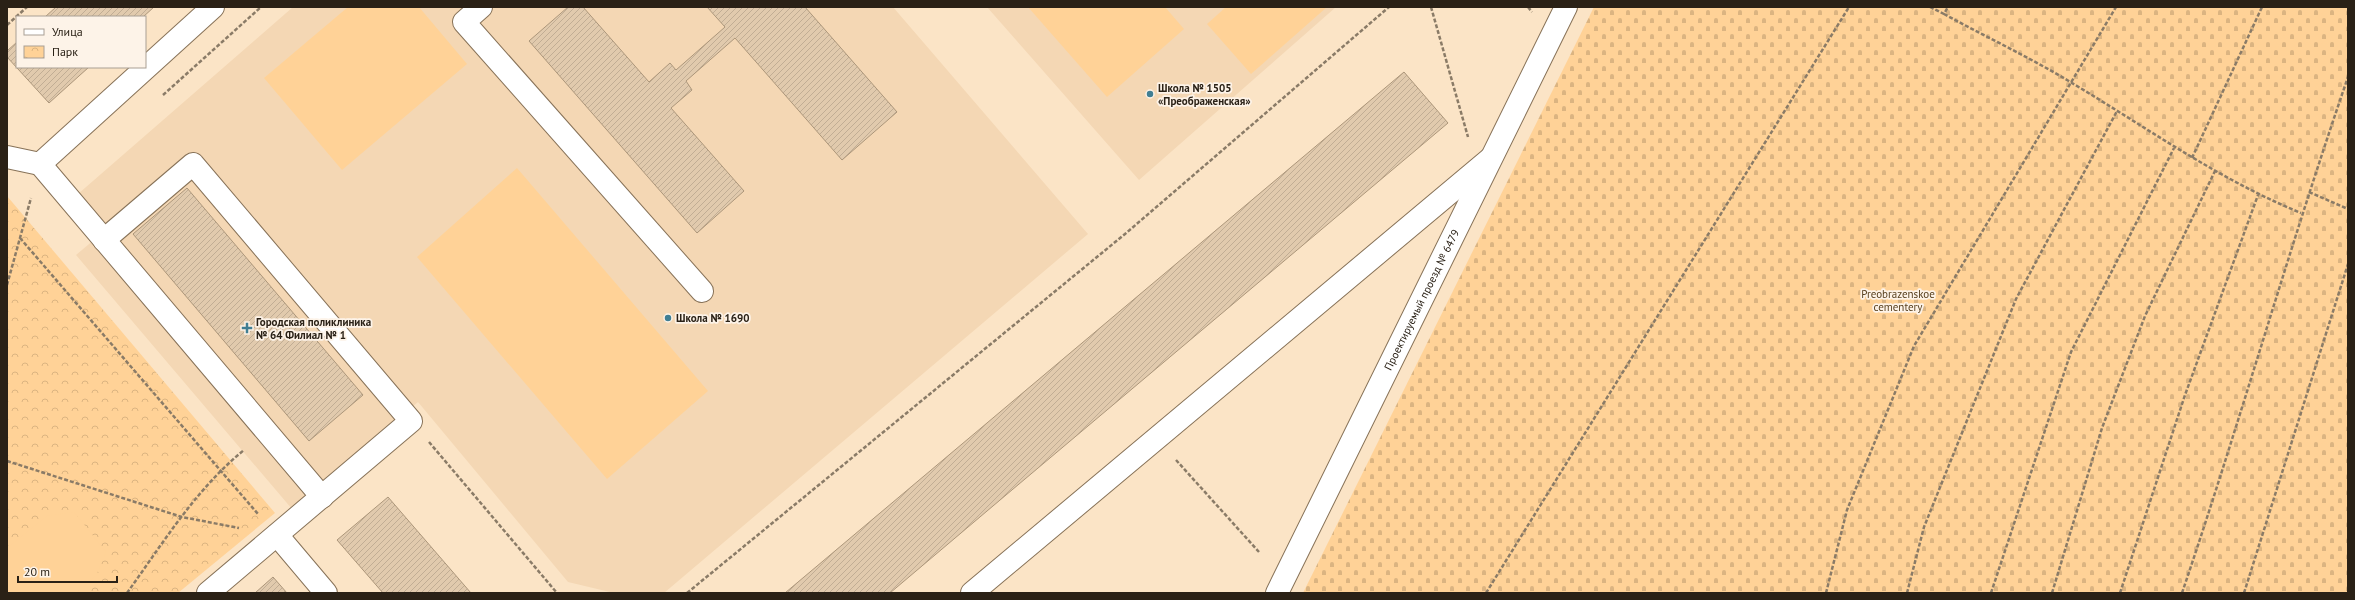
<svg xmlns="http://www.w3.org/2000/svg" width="2355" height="600" font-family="'PT Sans',sans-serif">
	<defs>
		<pattern id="cemetery-stones" width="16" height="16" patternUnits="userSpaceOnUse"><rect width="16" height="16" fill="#ffd297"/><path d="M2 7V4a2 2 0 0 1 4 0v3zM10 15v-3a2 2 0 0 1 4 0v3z" fill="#dbb481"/></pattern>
		<pattern id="park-crowns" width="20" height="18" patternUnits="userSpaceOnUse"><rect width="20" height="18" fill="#ffd297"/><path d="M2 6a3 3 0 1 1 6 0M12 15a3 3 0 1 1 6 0" fill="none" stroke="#dbb481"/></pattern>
		<pattern id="building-hatch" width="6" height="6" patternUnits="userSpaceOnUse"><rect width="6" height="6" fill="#e1caad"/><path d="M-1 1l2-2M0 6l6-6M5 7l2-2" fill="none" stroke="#c1ad94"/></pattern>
	</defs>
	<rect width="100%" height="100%" fill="#fbe4c6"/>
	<path fill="#f4d7b4" d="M293,7H893L1088,234L664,593H614L568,582L418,402L292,509L76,255L108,228L78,194Z
		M987,7H1336L1139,180Z"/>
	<path fill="url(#cemetery-stones)" d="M1594,7H2348V593H1303Z"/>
	<path fill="url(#park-crowns)" d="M7,196L275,513L178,593H7Z"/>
	<path fill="#ffd297" d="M348,7H419L467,64L342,170L264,78Z
		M1028,7H1165L1184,29L1107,97Z
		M1226,7H1327L1251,74L1207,24Z
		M517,168L708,391L607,479L417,257Z
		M74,512L106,552L96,576L76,593H7V548L47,516Z"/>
	<path fill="url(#building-hatch)" stroke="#ac967a" d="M56,7H154L143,17H45Z
		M568,7H583L649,82L670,63L676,70L725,27L707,7H805L897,112L842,160L735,38L686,81L692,90L671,108L744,191L697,233L529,41Z
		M17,42V67H89L49,103L7,57V51Z
		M1404,72L1448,123L1006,495L890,593H785Z
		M187,188L363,395L309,441L133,234Z
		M388,497L471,593H383L337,540Z
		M273,577L287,593H255Z"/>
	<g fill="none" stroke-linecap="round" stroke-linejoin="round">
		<defs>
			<g id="minor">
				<path d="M481,7L464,22L702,291"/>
				<path d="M7,157L40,164L213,7"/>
				<path d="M40,164L322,497"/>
				<path d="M104,240L193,164L411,421L208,593"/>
				<path d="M277,535L326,593"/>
				<path d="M972,593L1490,159"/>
				<path id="s1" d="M1277,593L1566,7"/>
			</g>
		</defs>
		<use href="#minor" stroke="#877258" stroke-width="24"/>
		<path stroke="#8a7b67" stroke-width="2.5" stroke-dasharray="4 2" stroke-linecap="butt" d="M1431,7L1468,137
			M1528,7L1532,12
			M1930,7L1944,14L1948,7
			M1944,14C1986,37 2031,58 2072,83C2149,129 2218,179 2301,213
			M7,25L27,7
			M163,95L261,7
			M2192,158L2262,7
			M2309,192L2348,209
			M20,238L258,514
			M7,285L31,198
			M429,442L557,593
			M1176,460L1259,552
			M7,461L182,517L239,528
			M127,593C163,543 196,489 244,450
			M687,593L1125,234L1389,7
			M1486,593L1849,7
			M1826,593L1847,510L1914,346L2116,7
			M1907,593L1924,527L2016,299L2117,111
			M1991,593L2071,352L2174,148
			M2052,593L2102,428L2145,316L2215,171
			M2120,593L2185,395L2258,195
			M2182,593C2240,422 2289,248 2348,77
			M2244,593L2348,264"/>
		<use href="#minor" stroke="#fff" stroke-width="22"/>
	</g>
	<g fill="#407e93" stroke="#fdf3e8" stroke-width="1.5">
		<circle cx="1150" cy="94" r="4"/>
		<circle cx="668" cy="318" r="4"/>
		<path d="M245 322h4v4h4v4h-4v4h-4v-4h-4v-4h4z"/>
	</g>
	<g text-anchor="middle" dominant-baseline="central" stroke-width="3.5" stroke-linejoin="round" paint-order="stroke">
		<g font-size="11" font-weight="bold" fill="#2a2116" stroke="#fdf3e8" text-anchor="start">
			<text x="1158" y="88">Школа № 1505<tspan x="1158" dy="13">«Преображенская»</tspan></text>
			<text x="676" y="318">Школа № 1690</text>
			<text x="256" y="322">Городская поликлиника<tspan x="256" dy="13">№ 64 Филиал № 1</tspan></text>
		</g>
		<g font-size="11" fill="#573f1d" stroke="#fdf3e8">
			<text x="1898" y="294">Preobrazenskoe<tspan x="1898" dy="13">cementery</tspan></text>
		</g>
		<g font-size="11" fill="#2a2116" stroke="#fdf3e8">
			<text stroke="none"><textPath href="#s1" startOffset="327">Проектируемый проезд № 6479</textPath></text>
		</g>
	</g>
	<rect width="2355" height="600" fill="none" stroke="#2a2116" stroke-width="16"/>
	<rect x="16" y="16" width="130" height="52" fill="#fdf3e8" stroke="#a99f94"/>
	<rect x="24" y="29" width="20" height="6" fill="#ffffff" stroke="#a99f94"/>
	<text x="52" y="36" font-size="12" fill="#2a2116">Улица</text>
	<rect x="24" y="46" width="20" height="12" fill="url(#park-crowns)" stroke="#a99f94"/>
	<text x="52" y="56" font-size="12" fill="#2a2116">Парк</text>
	<path d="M18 576v6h99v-6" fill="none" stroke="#2a2116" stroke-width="2"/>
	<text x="24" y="576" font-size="12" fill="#2a2116" stroke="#fdf3e8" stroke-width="3" paint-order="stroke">20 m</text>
</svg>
